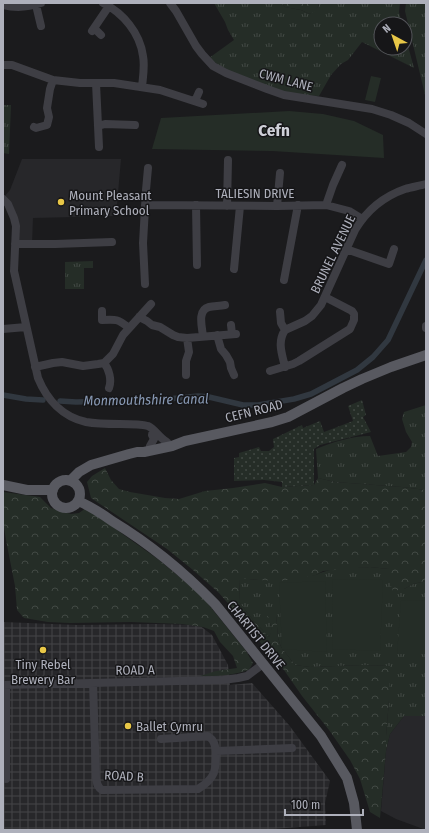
<svg xmlns="http://www.w3.org/2000/svg" width="429" height="833" font-family="'Fira Sans Condensed',sans-serif">
	<defs>
		<pattern id="industrial-grid" width="8" height="8" patternUnits="userSpaceOnUse"><rect width="8" height="8" fill="#27272a"/><path d="M0 4h8M4 0v8" fill="none" stroke="#444447"/></pattern>
		<pattern id="grass-tufts" width="24" height="20" patternUnits="userSpaceOnUse"><rect width="24" height="20" fill="#252d27"/><path d="M3 7l-1-3M5 7V3M7 7l1-3M15 17l-1-3M17 17v-4M19 17l1-3" fill="none" stroke="#424944"/></pattern>
		<pattern id="forest-crowns" width="20" height="18" patternUnits="userSpaceOnUse"><rect width="20" height="18" fill="#252d27"/><path d="M2 6a3 3 0 1 1 6 0M12 15a3 3 0 1 1 6 0" fill="none" stroke="#424944"/></pattern>
		<pattern id="garden-dots" width="8" height="8" patternUnits="userSpaceOnUse"><rect width="8" height="8" fill="#252d27"/><path d="M2 2h.1M6 6h.1" fill="none" stroke="#424944" stroke-width="1.8" stroke-linecap="round"/></pattern>
	</defs>
	<rect width="100%" height="100%" fill="#1b1b1d"/>
	<path fill="#27272a" d="M22,159H121L116,216L33,218L32,244H15L16,226L3,198L10,190Z
		M404,716H426V830L396,819L381,811L386,751L390,734Z"/>
	<path fill="url(#industrial-grid)" d="M3,622L77,625L154,624L199,625L212,635L228,665L230,685L252,683L289,725L330,781L325,803L326,825L260,830H3Z"/>
	<path fill="url(#grass-tufts)" d="M214,3H281L285,7L301,10L310,14L319,6V3H400L399,12L402,24H381V48H405V35L414,68L362,42L348,60L341,64L331,75L319,96L301,95L285,93L228,72L209,58L234,40L228,30L225,22Z
		M406,3H426V99L405,11Z
		M3,105H11L9,154L3,153Z
		M93,261V268H84V289H65V262Z
		M426,405V490L402,487L335,482L318,478L316,449C333,442 352,436 370,436L378,456L406,452L411,447L412,442L406,432L402,419L404,412Z
		M370,567L389,569V581L404,589L413,584L426,581V716H404L390,734L386,751V736L389,700V666L364,665L310,667L295,665L281,647L278,638L276,615L270,623L272,631L269,637L254,621L239,602L240,579H249L259,580L316,575C330,567 354,568 370,567Z"/>
	<path fill="url(#forest-crowns)" d="M281,3H319C318,9 315,11 310,14L301,10L285,7Z
		M105,468L111,480L119,489L130,492L165,498L179,499L205,491L233,488L265,483L282,487L314,485L318,478L335,482L402,487L426,490V581L413,584L404,589L393,591L389,581V569L370,567L357,568L323,571L316,575L302,578L280,581L259,580L249,579H240L239,602L254,621L269,637C273,629 271,624 267,616L276,615L278,638L281,647L295,665L310,667L364,665L390,666L389,700L386,736V751L380,818L370,812L360,779L350,760L329,730L302,696L284,670L271,656L246,624L219,593L193,570L167,549L91,498L87,482L92,476Z
		M3,492L40,497L51,508L71,514L79,513L86,508L159,560L200,594L246,651L253,663L249,670C233,675 217,677 200,676L216,671L237,668L233,656L220,642L214,631L203,627L182,624L131,622L70,623L48,622L24,618L17,610L15,586L6,540L3,521Z"/>
	<path fill="#252d27" d="M371,76L381,78L375,102L365,100Z
		M289,111L323,114L354,121L383,135L384,158L272,151L152,149L161,118Z
		M333,579L383,580L380,651L332,649Z
		M325,581L327,652L282,649L279,583Z
		M426,600V654H397L401,601Z"/>
	<path fill="url(#garden-dots)" d="M362,400L366,415L363,417L371,432L320,445L314,449V485L282,487V482L264,480L234,481V458L239,457V453L259,447L261,451H269L274,447L273,439L302,425L303,428L320,421L324,432L353,421L348,406Z"/>
	<g fill="none" stroke-linecap="round" stroke-linejoin="round">
		<path stroke="#313840" stroke-width="5.5" d="M3,395L26,399L43,400
			M60,401L76,402L158,400L198,396L209,397L243,405H258L294,399L311,394L357,370L373,357L388,340L426,260"/>
		<path stroke="#3e3e44" stroke-width="8" d="M103,3C123,13 140,33 143,56C145,66 143,76 142,87
			M170,3L176,11L196,46L202,54L213,66L226,73L267,89L284,95L372,109L391,115L409,123L426,134
			M3,5C15,8 29,7 41,3
			M36,5L41,26
			M94,28L101,35
			M92,31L109,6
			M3,65H12L53,80L80,83H114L160,90L203,104
			M96,83L99,147
			M195,101L199,92
			M98,126L105,124L135,125
			M34,127L36,128L47,125L49,117L47,108L50,89L53,80
			M3,199L8,204L14,218L16,226L14,271L38,378C47,400 63,417 86,422C97,424 109,424 120,424C128,424 141,424 148,426C155,429 159,438 167,442
			M145,205L277,206L326,205L349,211L362,219
			M196,205L197,265
			M326,205L333,185L342,165
			M227,206L228,160
			M277,206L280,173
			M15,244H55L112,242
			M346,249L389,264L394,249
			M234,269L240,206
			M284,280L298,205
			M145,284L143,243L146,190L148,168
			M102,311V320C116,319 118,319 129,328
			M280,312L281,323L285,330C277,342 282,354 285,367
			M139,317L147,321L152,325L160,327L173,335L178,337L187,338L236,334
			M231,325L232,334
			M426,326V328
			M3,329L26,327
			M285,330L305,321L312,316L321,305L355,230C367,210 382,197 405,189C412,187 419,186 426,184
			M217,335L221,349L226,355L230,362L231,368L234,375
			M203,336C202,327 197,310 209,307C214,306 220,306 225,305
			M35,367L53,363L62,362L83,366L98,364L104,363
			M270,371L293,364L299,361L350,329L354,320V314L352,311L325,297
			M186,375V361L189,352L187,338
			M109,388C112,380 109,369 104,363L113,354L123,335L151,304
			M150,446L154,439L152,435L153,430
			M93,683L96,778C97,783 97,787 102,790L198,789C216,778 216,770 216,751
			M3,685L223,680L238,678L247,676L263,664
			M6,685V779
			M161,739L208,736C214,740 215,745 216,751L292,748"/>
		<path stroke="#585960" stroke-width="10" d="M52 494a14 14 0 1 1 28 0a14 14 0 1 1-28 0Z
			M70,481L79,472L91,465L129,454L137,452H144L172,446L185,441L272,422L288,417L343,388L362,379L391,367L426,355
			M3,485L27,490H53
			M78,501C90,506 101,513 112,521C150,544 184,572 215,604L321,736L347,778L354,803L357,830"/>
	</g>
	<g fill="#e8c747" stroke="#161618" stroke-width="1.5">
		<circle cx="61" cy="202" r="4"/>
		<circle cx="43" cy="650" r="4"/>
		<circle cx="128" cy="726" r="4"/>
	</g>
	<g text-anchor="middle" dominant-baseline="central" stroke-width="3" stroke-linejoin="round" paint-order="stroke">
		<g font-size="13" fill="#aeb0bb" stroke="#161618">
			<text transform="translate(286 80) rotate(15)">CWM LANE</text>
			<text x="255" y="193">TALIESIN DRIVE</text>
			<text transform="translate(333 254) rotate(-64)">BRUNEL AVENUE</text>
			<text transform="translate(254 411) rotate(-14)">CEFN ROAD</text>
			<text transform="translate(256 635) rotate(51)">CHARTIST DRIVE</text>
			<text transform="translate(135 670) rotate(-1)">ROAD A</text>
			<text transform="translate(124 776) rotate(3)">ROAD B</text>
		</g>
		<g font-size="13" fill="#aeb0bb" stroke="#161618" text-anchor="start">
			<text x="69" y="195">Mount Pleasant<tspan x="69" dy="15">Primary School</tspan></text>
			<text x="43" y="664" text-anchor="middle">Tiny Rebel<tspan x="43" dy="15">Brewery Bar</tspan></text>
			<text x="136" y="726">Ballet Cymru</text>
		</g>
		<g font-size="14" font-style="italic" fill="#8899b4" stroke="#161618">
			<text transform="translate(146 400) rotate(-1)">Monmouthshire Canal</text>
		</g>
		<g font-size="17" font-weight="bold" fill="#cfd0d8" stroke="#161618">
			<text x="274" y="130">Cefn</text>
		</g>
	</g>
	<rect width="429" height="833" fill="none" stroke="#aeb0bb" stroke-width="8"/>
	<g transform="translate(393 36) rotate(320)"><circle r="19" fill="#161618" stroke="#535459"/>
	<path d="M0-3L7 15L0 10L-7 15Z" fill="#e8c747"/>
	<text y="-6" font-size="11" font-weight="bold" text-anchor="middle" fill="#aeb0bb">N</text>
	</g>
	<path d="M285 809v6h78v-6" fill="none" stroke="#aeb0bb" stroke-width="2"/>
	<text x="291" y="809" font-size="12" fill="#aeb0bb" stroke="#161618" stroke-width="3" paint-order="stroke">100 m</text>
</svg>
